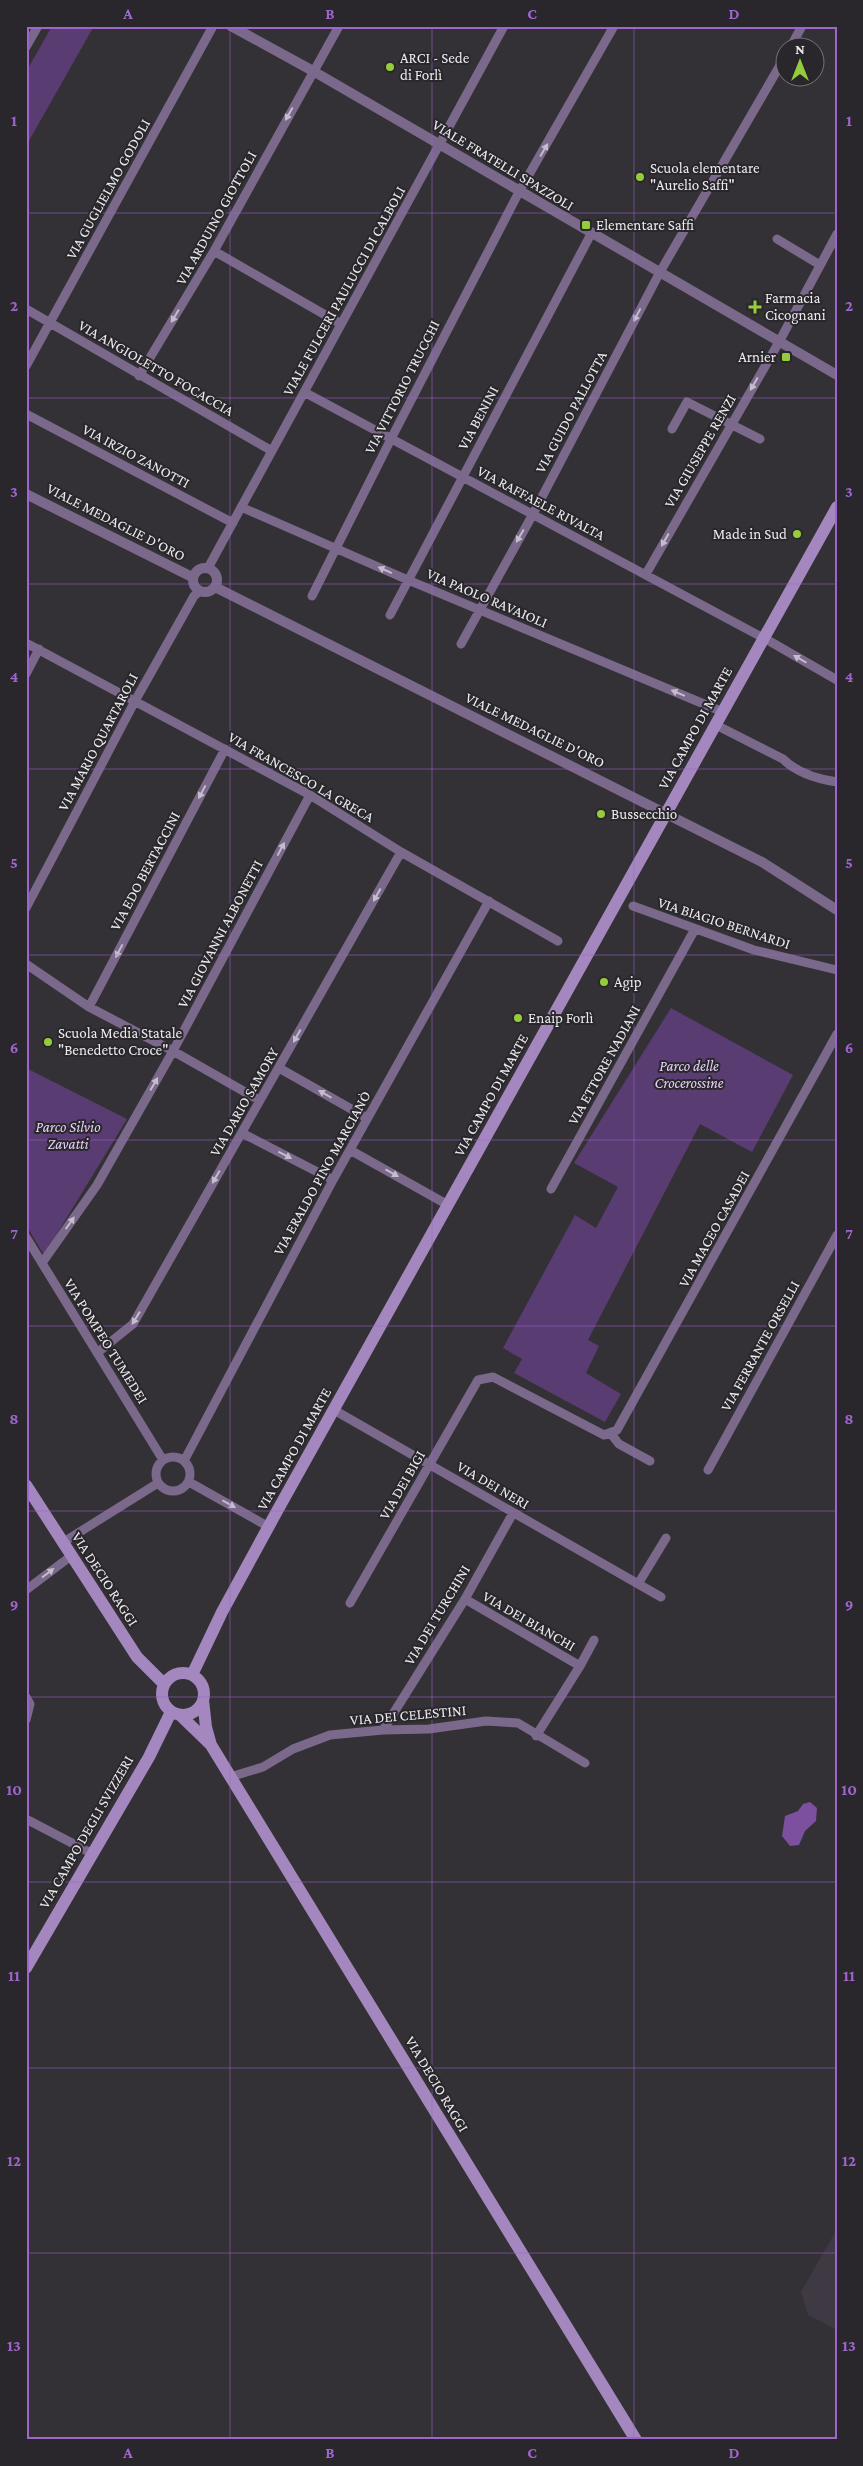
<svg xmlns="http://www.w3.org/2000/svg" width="863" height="2466" font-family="'Crimson Pro',serif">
	<rect width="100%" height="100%" fill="#333135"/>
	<path fill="#3e3943" d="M837,2229V2330L808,2315L801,2292Z"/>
	<path fill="#593c71" d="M52,26H94L26,146V72Z
		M671,1008L793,1075L752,1152L700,1124L588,1340L599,1346L586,1373L621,1394L605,1422L514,1373L522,1359L503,1348L575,1215L596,1228L618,1187L574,1163Z
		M26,1068L127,1119L44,1255L26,1225Z"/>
	<path fill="#7c509e" d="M810,1802L817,1808L816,1821L805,1831L799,1845L790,1846L782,1836L785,1816L798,1811L803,1804Z"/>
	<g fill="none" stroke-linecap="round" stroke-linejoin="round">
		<path stroke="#7b698c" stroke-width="9" d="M26,47L38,26
			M790,48L802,26
			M777,239L820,265
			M214,251L341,324
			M26,309L272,451
			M26,366L213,26
			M139,376L214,251L339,26
			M304,392L771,642L837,680
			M26,414L233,523
			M672,429L687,402L760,439
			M241,507L408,580L723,712
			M208,568L504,26
			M646,574L779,342L837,234
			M312,596L392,437L519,192L614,26
			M390,615L591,234
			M26,643L310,795L401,852L558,941
			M461,644L533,514L660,272L786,55
			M26,674L39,649
			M716,725L783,759C797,773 817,779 837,782
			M633,906L754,950L837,970
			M26,908L135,701L194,596L199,592
			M26,964L89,1007L173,1051L259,1100
			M89,1007L225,749
			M279,1068L367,1118
			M242,1133L333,1180
			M350,1150L448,1205
			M551,1189L695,929
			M26,1237L163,1460
			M42,1263L97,1185L173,1051L310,795
			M97,1353L133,1324L401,852
			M334,1410L661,1597
			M611,1434L619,1444L650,1461
			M156 1474a17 17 0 1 1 34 0a17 17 0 1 1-34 0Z
			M184,1461L333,1180L489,901
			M708,1470L837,1235
			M189,1482L269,1527
			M62,1543L158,1483
			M638,1584L666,1538
			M26,1590L71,1556
			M465,1599L580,1666L536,1736
			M350,1603L478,1380L493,1377L604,1435L617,1430L837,1034
			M580,1666L594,1640
			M26,1697L30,1704L26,1720
			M383,1730L465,1599L513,1513
			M230,1777L263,1767L293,1749L330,1735L383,1730L429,1729L486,1721L518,1723L585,1763
			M26,1819L91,1853"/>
		<path stroke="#7b698c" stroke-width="10" d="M231,26L313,71L837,375
			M26,494L192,577
			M193 580a12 12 0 1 1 24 0a12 12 0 1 1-24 0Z
			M215,587L762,862L837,910"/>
		<path stroke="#a487be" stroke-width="12" d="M26,1485L137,1657L164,1684
			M162 1694a21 21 0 1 1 42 0a21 21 0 1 1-42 0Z
			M192,1675L222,1612L276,1513L837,507
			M203,1700L206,1727L211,1745
			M180,1715L211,1745L636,2440
			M26,1968L149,1757L171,1712"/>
	</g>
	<defs><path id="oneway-solid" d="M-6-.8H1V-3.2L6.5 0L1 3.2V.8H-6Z" transform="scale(1.25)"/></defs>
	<g fill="#c4bdcb">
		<use href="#oneway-solid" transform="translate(289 114) rotate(119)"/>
		<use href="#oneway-solid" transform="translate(544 150) rotate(-60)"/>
		<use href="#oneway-solid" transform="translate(637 315) rotate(118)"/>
		<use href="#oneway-solid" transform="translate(175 316) rotate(121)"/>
		<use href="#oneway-solid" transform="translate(754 384) rotate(120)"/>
		<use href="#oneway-solid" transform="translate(520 536) rotate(120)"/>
		<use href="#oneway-solid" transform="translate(665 540) rotate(120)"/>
		<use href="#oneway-solid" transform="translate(385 570) rotate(-156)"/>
		<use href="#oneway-solid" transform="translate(800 659) rotate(-150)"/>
		<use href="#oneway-solid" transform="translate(678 693) rotate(-157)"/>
		<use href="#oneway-solid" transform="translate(202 792) rotate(118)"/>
		<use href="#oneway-solid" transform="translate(281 849) rotate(-62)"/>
		<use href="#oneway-solid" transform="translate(377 895) rotate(119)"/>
		<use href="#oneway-solid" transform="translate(119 951) rotate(118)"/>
		<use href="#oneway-solid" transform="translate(297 1036) rotate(119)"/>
		<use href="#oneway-solid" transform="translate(154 1084) rotate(-60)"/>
		<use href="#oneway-solid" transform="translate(325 1094) rotate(-150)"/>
		<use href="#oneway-solid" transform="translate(285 1155) rotate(27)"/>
		<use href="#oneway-solid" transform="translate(392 1173) rotate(29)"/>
		<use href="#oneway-solid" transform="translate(216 1177) rotate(120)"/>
		<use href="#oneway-solid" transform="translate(70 1223) rotate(-55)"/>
		<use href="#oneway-solid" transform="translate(136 1318) rotate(122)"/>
		<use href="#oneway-solid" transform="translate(229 1504) rotate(29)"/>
		<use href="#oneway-solid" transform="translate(48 1573) rotate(-37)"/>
	</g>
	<path fill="none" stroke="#9d65cd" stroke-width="1" stroke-opacity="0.55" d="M230,26V2440M432,26V2440M634,26V2440M26,213H837M26,398H837M26,584H837M26,769H837M26,955H837M26,1140H837M26,1326H837M26,1511H837M26,1697H837M26,1882H837M26,2068H837M26,2253H837"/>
	<g fill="#94cc3c" stroke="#29272b" stroke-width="2">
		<circle cx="390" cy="67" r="5"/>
		<circle cx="640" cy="177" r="5"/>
		<rect x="581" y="220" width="10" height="10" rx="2.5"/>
		<path d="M752.5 299.5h5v5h5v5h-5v5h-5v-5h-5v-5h5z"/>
		<rect x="781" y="352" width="10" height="10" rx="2.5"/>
		<circle cx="797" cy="534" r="5"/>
		<circle cx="601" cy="814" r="5"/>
		<circle cx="604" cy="982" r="5"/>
		<circle cx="518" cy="1018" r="5"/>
		<circle cx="48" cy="1042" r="5"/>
	</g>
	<g text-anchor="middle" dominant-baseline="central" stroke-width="4" stroke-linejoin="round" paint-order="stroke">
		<g font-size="15" fill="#ebeaed" stroke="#29272b" text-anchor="start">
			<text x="400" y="58">ARCI - Sede<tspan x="400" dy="17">di Forlì</tspan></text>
			<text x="650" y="168">Scuola elementare<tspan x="650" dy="17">"Aurelio Saffi"</tspan></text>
			<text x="596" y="225">Elementare Saffi</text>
			<text x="765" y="298">Farmacia<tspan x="765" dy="17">Cicognani</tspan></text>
			<text x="776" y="357" text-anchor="end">Arnier</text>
			<text x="787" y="534" text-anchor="end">Made in Sud</text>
			<text x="611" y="814">Bussecchio</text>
			<text x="614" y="982">Agip</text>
			<text x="528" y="1018">Enaip Forlì</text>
			<text x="58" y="1033">Scuola Media Statale<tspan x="58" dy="17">"Benedetto Croce"</tspan></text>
		</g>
		<g font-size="15" fill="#ebeaed" stroke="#29272b">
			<text transform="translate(503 165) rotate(31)">VIALE FRATELLI SPAZZOLI</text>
			<text transform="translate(108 189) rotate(-61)">VIA GUGLIELMO GODOLI</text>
			<text transform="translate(216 218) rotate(-61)">VIA ARDUINO GIOTTOLI</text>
			<text transform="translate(344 291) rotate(-61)">VIALE FULCERI PAULUCCI DI CALBOLI</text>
			<text transform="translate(156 368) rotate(30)">VIA ANGIOLETTO FOCACCIA</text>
			<text transform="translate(402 387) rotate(-63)">VIA VITTORIO TRUCCHI</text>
			<text transform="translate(571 412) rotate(-62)">VIA GUIDO PALLOTTA</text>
			<text transform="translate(478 418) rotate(-62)">VIA BENINI</text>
			<text transform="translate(700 451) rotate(-60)">VIA GIUSEPPE RENZI</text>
			<text transform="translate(136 456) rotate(28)">VIA IRZIO ZANOTTI</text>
			<text transform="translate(541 503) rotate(28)">VIA RAFFAELE RIVALTA</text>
			<text transform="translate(116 522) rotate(27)">VIALE MEDAGLIE D'ORO</text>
			<text transform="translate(487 598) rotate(23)">VIA PAOLO RAVAIOLI</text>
			<text transform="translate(695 728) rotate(-61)">VIA CAMPO DI MARTE</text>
			<text transform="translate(535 730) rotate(26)">VIALE MEDAGLIE D'ORO</text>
			<text transform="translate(98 742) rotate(-62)">VIA MARIO QUARTAROLI</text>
			<text transform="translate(301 777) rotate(30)">VIA FRANCESCO LA GRECA</text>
			<text transform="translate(145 871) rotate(-62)">VIA EDO BERTACCINI</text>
			<text transform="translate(724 923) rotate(18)">VIA BIAGIO BERNARDI</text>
			<text transform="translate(220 934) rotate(-62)">VIA GIOVANNI ALBONETTI</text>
			<text transform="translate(604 1065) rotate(-61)">VIA ETTORE NADIANI</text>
			<text transform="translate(491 1095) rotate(-61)">VIA CAMPO DI MARTE</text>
			<text transform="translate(244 1102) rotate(-60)">VIA DARIO SAMORY</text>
			<text transform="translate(322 1173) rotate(-61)">VIA ERALDO PINO MARCIANÒ</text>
			<text transform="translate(714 1229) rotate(-61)">VIA MACEO CASADEI</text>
			<text transform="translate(106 1341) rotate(58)">VIA POMPEO TUMEDEI</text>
			<text transform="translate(760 1346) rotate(-61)">VIA FERRANTE ORSELLI</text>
			<text transform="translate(294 1449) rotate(-61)">VIA CAMPO DI MARTE</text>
			<text transform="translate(402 1485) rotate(-60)">VIA DEI BIGI</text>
			<text transform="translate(493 1485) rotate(30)">VIA DEI NERI</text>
			<text transform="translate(105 1579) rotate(57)">VIA DECIO RAGGI</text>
			<text transform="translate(437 1615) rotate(-59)">VIA DEI TURCHINI</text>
			<text transform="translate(529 1621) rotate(30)">VIA DEI BIANCHI</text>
			<text transform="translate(408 1715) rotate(-5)">VIA DEI CELESTINI</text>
			<text transform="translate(86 1832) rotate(-60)">VIA CAMPO DEGLI SVIZZERI</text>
			<text transform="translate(437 2084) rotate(59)">VIA DECIO RAGGI</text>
		</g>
		<g font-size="15" font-style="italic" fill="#e7d0fb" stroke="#29272b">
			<text x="689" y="1066">Parco delle<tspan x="689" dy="17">Crocerossine</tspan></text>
			<text x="68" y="1127">Parco Silvio<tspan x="68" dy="17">Zavatti</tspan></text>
		</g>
	</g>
	<rect width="863" height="2466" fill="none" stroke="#29272b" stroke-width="55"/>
	<g transform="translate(800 62)"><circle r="24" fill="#29272b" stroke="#777579"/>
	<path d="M0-4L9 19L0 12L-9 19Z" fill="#94cc3c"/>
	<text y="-8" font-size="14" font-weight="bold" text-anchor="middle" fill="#ebeaed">N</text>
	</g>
	<rect x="28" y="28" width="808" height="2410" fill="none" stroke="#9d65cd" stroke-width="2"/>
	<g font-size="16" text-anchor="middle" font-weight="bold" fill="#9d65cd">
		<text x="128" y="19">A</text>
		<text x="330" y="19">B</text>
		<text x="532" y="19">C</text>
		<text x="734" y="19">D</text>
		<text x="14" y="126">1</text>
		<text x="849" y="126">1</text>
		<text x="14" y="311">2</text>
		<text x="849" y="311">2</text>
		<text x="14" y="497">3</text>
		<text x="849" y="497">3</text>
		<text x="14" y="682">4</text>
		<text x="849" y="682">4</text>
		<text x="14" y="868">5</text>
		<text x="849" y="868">5</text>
		<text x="14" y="1053">6</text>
		<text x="849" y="1053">6</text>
		<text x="14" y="1239">7</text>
		<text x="849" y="1239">7</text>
		<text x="14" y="1424">8</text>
		<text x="849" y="1424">8</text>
		<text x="14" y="1610">9</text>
		<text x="849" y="1610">9</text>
		<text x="14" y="1795">10</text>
		<text x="849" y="1795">10</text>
		<text x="14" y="1981">11</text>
		<text x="849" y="1981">11</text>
		<text x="14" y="2166">12</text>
		<text x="849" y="2166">12</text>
		<text x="14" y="2351">13</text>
		<text x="849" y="2351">13</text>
		<text x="128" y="2458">A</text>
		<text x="330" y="2458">B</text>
		<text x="532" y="2458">C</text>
		<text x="734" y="2458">D</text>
	</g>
</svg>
